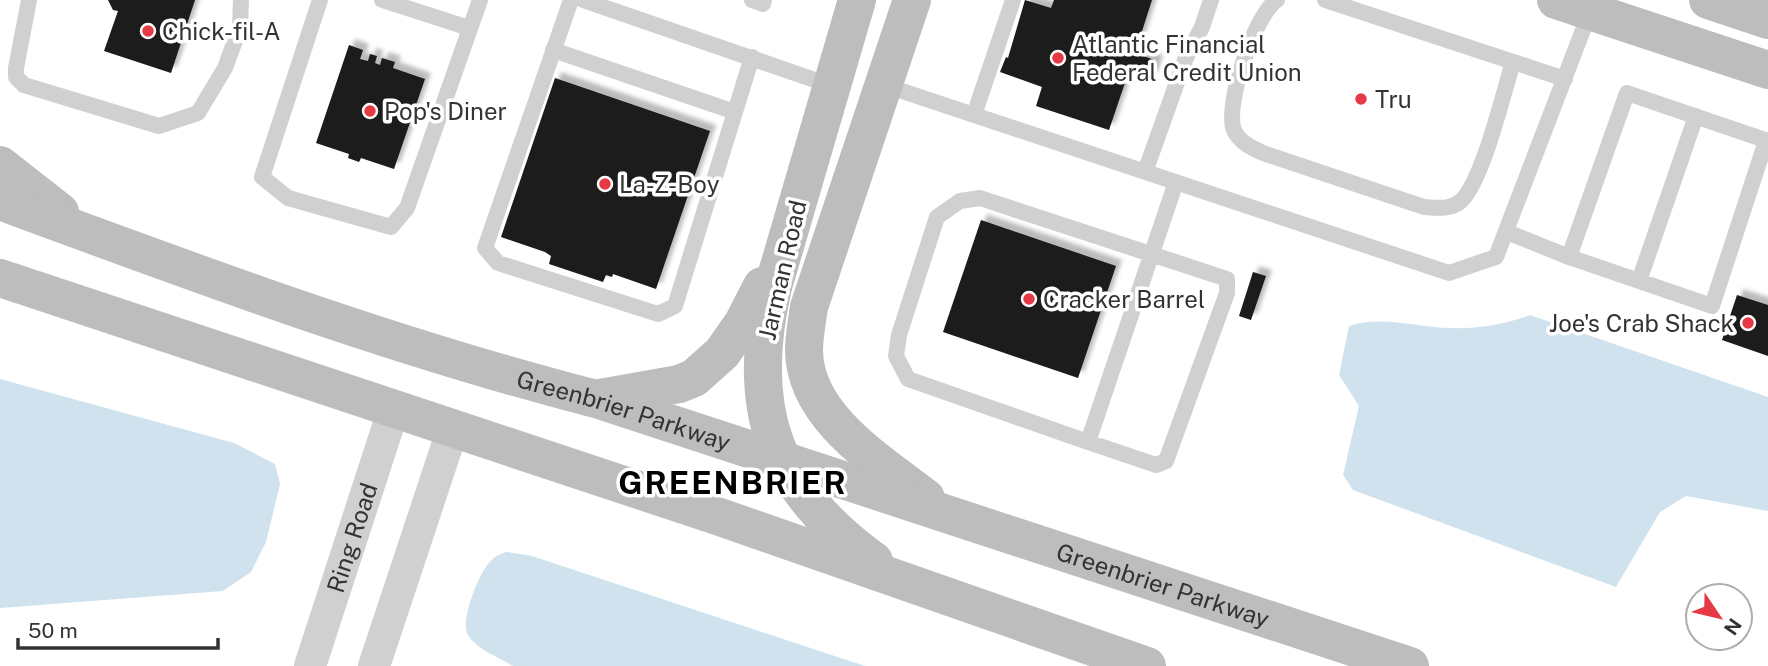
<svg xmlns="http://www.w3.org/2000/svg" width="1768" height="666" font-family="'Public Sans',sans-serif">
	<defs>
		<filter id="shadow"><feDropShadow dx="6" dy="-6" stdDeviation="2" flood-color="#0004"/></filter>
	</defs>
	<rect width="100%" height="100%" fill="#fff"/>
	<path fill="#cfe2ee" d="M1530,315L1768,397V511L1686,496L1660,512L1616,587L1353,490L1343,475L1359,406L1339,375L1349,326C1380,315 1417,327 1450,328C1477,329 1505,324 1530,315Z
		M0,379L234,443L275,464L280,484L266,542L251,572L223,591L0,608Z
		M506,552L532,556L865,666H513C500,658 476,649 468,635C459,622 480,569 492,560C495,556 501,554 506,552Z"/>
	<path fill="#1a1a1a" filter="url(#shadow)" d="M108,0H195L171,73L104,51L118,11L113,10Z
		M1025,0L1051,8L1054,0H1152L1135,53L1157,61L1152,78L1129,71L1109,130L1036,106L1042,87L1000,72L1006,57L1008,58Z
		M349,45L363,50L360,59L368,61L370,54L377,56L375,63L380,65L382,58L395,62L393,68L425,79L394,169L361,158L359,162L348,158L349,154L316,143Z
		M555,78L710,131L656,289L613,274L612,277L606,275L603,282L549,264L551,256L545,252L501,237Z
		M981,220L1116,266L1078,378L943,332Z
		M1253,272L1266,276L1251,320L1239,316Z
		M1737,295L1768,305V356L1722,340Z"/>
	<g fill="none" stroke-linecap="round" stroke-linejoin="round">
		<path stroke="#d0d0d0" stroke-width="16" d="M29,0L16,68V77L24,85L159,126L198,113L225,68L240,27L241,0
			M320,0L262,177L288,198L391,227L407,208L480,0
			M382,0L469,28
			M571,0L485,248L498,263L658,314L675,306L752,57
			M583,0L832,86
			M752,0L763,4L764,0
			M1277,0C1255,14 1224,106 1234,130C1239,142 1252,148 1263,153L1424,207C1437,208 1450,210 1461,201C1483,180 1503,94 1513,62
			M1325,0L1565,79
			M553,50L735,112
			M884,85L1449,273L1496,257L1591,9
			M974,115L1013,0
			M1145,172L1185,60L1202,27L1211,0
			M1507,232L1569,257L1627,93L1768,141
			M1569,257L1712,306L1766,141
			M1639,281L1696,116
			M1088,442L1156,465L1166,461L1227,293V279L980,198L960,201L937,217L899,335L896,356L908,379L1088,442L1176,182"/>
		<g stroke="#d0d0d0" stroke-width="32">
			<path id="s1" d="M310,666L394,408"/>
			<path d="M374,666L453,428"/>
		</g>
		<g stroke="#bdbdbd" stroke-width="38">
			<path d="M857,0L773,287C745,408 772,487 874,561"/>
			<path d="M912,0L809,307C807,321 804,336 804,351C805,418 880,462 926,498"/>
			<path d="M1556,0L1768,70"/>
			<path d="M1708,0L1768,20"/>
			<path d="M0,165L60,212"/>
			<path id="s2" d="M0,201C197,274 393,347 596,399L1410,666"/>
			<path d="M0,278L717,516L1147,666"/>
			<path d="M600,398L679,384L694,378L722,353L743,323L762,286"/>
		</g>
	</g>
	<g fill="#e63946" stroke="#fff" stroke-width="2.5">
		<circle cx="148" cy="31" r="7"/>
		<circle cx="1058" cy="58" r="7"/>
		<circle cx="1361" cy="99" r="7"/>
		<circle cx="370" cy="111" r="7"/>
		<circle cx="605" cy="184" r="7"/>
		<circle cx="1029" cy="299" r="7"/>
		<circle cx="1748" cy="323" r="7"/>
	</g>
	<g text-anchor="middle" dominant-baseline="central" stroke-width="7" stroke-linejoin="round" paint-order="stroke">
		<g font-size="24" fill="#333" stroke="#fff" text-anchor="start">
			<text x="162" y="31">Chick-fil-A</text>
			<text x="1072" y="44">Atlantic Financial<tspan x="1072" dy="28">Federal Credit Union</tspan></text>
			<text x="1375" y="99">Tru</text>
			<text x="384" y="111">Pop's Diner</text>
			<text x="619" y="184">La-Z-Boy</text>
			<text x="1043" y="299">Cracker Barrel</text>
			<text x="1734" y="323" text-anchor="end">Joe's Crab Shack</text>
		</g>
		<g font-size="24" fill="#333" stroke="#fff">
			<text transform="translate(782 270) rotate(-77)">Jarman Road</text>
			<text stroke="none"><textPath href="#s2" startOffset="658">Greenbrier Parkway</textPath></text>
			<text stroke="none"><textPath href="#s1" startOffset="135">Ring Road</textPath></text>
			<text stroke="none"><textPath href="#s2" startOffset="1225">Greenbrier Parkway</textPath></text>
		</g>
		<g font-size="32" font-weight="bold" letter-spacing="2" fill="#000" stroke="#fff">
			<text x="733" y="482">GREENBRIER</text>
		</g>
	</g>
	<g transform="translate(1719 617) rotate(125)"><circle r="33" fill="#ffffff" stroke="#adadad" stroke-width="2"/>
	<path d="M0-5L12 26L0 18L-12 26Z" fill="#e63946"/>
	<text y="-10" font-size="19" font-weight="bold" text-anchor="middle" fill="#333333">N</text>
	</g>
	<path d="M18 638v10h200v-10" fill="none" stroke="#333333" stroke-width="3.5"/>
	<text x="28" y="638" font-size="21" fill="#333333" stroke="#ffffff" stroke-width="5" paint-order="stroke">50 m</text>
</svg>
